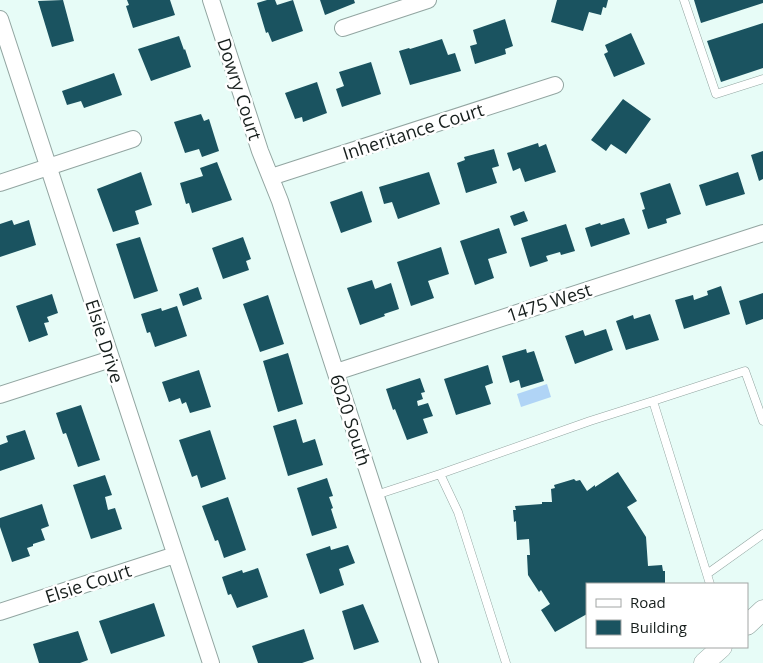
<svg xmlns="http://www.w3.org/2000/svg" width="763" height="663" font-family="'Open Sans',sans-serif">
	<rect width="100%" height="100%" fill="#e7fcf7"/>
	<path fill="#b0d4f6" d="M547,384L551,397L521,407L517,394Z"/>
	<path fill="#1a5360" d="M63,0L74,41L52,47L38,1Z
		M127,0H170L175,15L133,28L126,6L129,5Z
		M267,0H275L277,5L293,0L303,31L272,42L268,32L266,33L257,3Z
		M320,0H354L355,3L325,15Z
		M557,0H608L606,8L603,7L601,15L589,12L583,31L551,22Z
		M694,0H763V3L701,23Z
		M505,19L513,46L505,49L506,54L475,64L470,46L477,44L473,30Z
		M763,23V68L721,82L707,41Z
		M631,33L645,64L614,77L604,54L608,52L605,45Z
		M179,36L184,50L185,49L191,67L151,81L138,49Z
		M442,39L448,55L455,53L461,71L410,85L399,51L409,48L410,49Z
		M371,62L381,94L342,107L336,89L344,86L339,72Z
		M114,73L122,95L84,108L81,101L67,105L62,91Z
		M317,82L327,113L303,122L302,117L295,119L285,93Z
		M623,99L651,119L626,154L611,144L606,151L591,140Z
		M201,114L204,121L209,119L219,151L202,157L199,149L185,153L174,122Z
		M538,143L539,147L546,144L556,172L525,182L520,168L513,171L507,153Z
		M494,149L499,166L492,168L497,183L466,193L457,163L465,160L464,157Z
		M763,151V179L759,181L751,155Z
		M217,162L232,200L192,213L189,203L186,204L180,183L203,176L200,168Z
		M141,172L152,205L135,211L139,224L113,232L97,189Z
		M429,172L440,204L398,219L392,202L384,204L379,187Z
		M738,172L745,194L706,206L699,185Z
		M670,183L681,214L666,219L667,223L648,229L642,210L645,209L640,193Z
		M362,191L372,222L341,233L330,202Z
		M524,211L528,221L514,226L510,216Z
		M624,218L630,234L591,247L585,228L600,223L601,225Z
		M12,220L14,225L29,220L36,245L0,257V224Z
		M566,224L575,251L561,255L560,252L546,256L548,261L530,267L521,238Z
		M499,228L507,253L488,259L494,278L475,285L460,241Z
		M140,237L158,291L134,299L116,244Z
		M243,237L251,259L246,261L249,270L223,279L212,248Z
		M441,247L449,274L428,281L434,298L411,306L397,262Z
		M372,280L375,289L391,283L399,309L384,314L385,316L360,325L347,288Z
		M721,286L730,314L684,329L675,300L693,295L694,300L708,295L707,291Z
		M198,287L202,299L183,306L179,294Z
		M763,293V319L746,325L739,301Z
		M52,294L58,313L47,317L49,322L44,323L48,335L29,342L16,306Z
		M268,295L284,344L260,352L243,304Z
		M177,306L187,336L155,347L150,332L147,333L141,314L161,308L162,311Z
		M650,314L659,340L626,350L616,321L633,315L634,319Z
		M606,329L613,350L575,364L565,336L583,330L585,336Z
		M526,349L527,353L534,351L544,381L521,388L519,380L510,383L502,356Z
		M288,353L303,404L278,412L263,361Z
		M488,365L493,383L485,386L491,404L456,415L444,379Z
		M199,370L211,407L190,413L186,402L182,404L180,398L169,402L162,382Z
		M420,378L425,392L421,393L423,399L417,401L418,406L428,403L433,416L423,419L428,433L407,440L395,409L393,410L386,389Z
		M81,405L100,460L78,467L66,433L63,434L56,413Z
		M296,419L303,443L315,439L323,465L288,476L273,426Z
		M25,430L35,459L0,471V445L8,442L6,436Z
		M210,430L226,479L201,488L197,475L192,477L179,440Z
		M618,472L637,501L627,507L646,537L648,566L662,565L663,571H665V584H587V614L555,632L541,610L550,604L541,590L539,592L528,575L527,555H530L529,539L517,540L516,521L514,522L513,510H516L515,506L542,504V502H552L551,489L555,488L554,485L574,479L576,481L580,480L587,491L595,485V487Z
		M105,475L112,495L105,497L108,510L115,508L122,529L91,539L73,485Z
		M327,478L333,496L329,497L333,508L331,509L337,528L312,536L297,488Z
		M228,497L246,550L224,558L218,540L215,541L202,506Z
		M42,504L49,526L41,529L45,540L33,544V546L27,548L30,556L12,562L0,527V518Z
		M348,545L355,563L339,569L344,585L320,594L306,554L330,546L331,550Z
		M258,568L268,597L237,608L231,594L228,595L222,577L242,570L243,573Z
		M154,603L165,636L111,654L99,621Z
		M363,604L379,642L354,650L342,611Z
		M304,629L314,659L302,663H258L252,646Z
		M78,631L88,660L80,663H39L33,644Z"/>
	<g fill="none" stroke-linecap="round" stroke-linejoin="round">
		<defs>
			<path id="service" d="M684,0L716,94L763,79
				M653,401L745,371L763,421
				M440,474L590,421L653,401L710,584
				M376,495L440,474L458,512L506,663
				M707,574L763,534"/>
			<path id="minor" d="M211,0L260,151L280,201L430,663
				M0,19L211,663
				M343,28L428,0
				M271,177L555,85
				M0,183L133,139
				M336,372L763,233
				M0,395L111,359
				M0,612L175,555"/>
			<path id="tertiary" d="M747,625L763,610
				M704,663L722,647"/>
		</defs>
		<use href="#service" stroke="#92a5a1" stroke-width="9"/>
		<use href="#minor" stroke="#92a5a1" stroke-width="18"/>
		<use href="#tertiary" stroke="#92a5a1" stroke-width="21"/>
		<use href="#service" stroke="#fff" stroke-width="8"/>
		<use href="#minor" stroke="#fff" stroke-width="16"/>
		<use href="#tertiary" stroke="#fff" stroke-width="20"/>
	</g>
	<g text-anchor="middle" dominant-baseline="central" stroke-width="5" stroke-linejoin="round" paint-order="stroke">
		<g font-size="18" fill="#161e1c" stroke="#fff">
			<text transform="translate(240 89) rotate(72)">Dowry Court</text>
			<text transform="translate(413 131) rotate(-18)">Inheritance Court</text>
			<text transform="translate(549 302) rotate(-18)">1475 West</text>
			<text transform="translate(105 341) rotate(72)">Elsie Drive</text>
			<text transform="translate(351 420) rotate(72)">6020 South</text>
			<text transform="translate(88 583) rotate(-18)">Elsie Court</text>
		</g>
	</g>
	<rect x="586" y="583" width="162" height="65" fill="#ffffff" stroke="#a2a5a4"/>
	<rect x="596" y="599" width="25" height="8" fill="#ffffff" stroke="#a2a5a4"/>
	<text x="630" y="608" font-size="15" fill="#161e1c">Road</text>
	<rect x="596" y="620" width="25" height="15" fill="#1a5360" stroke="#a2a5a4"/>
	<text x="630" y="633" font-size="15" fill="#161e1c">Building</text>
</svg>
